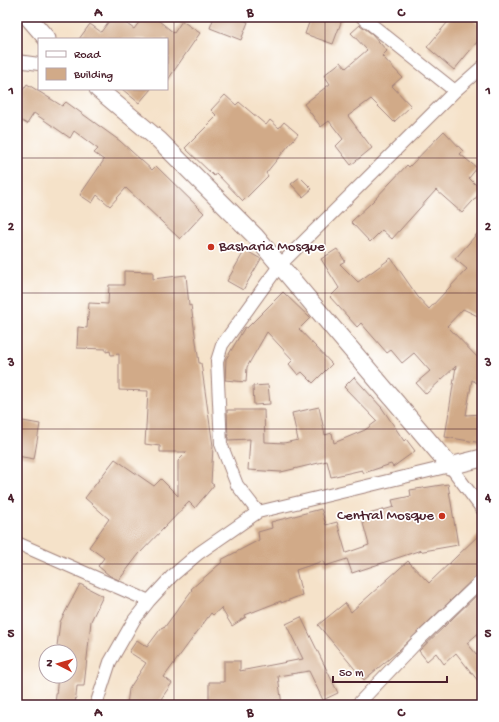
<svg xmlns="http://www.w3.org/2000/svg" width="499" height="722" font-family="'Gochi Hand',sans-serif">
	<rect width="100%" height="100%" fill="#fff"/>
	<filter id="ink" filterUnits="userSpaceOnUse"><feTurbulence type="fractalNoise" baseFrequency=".025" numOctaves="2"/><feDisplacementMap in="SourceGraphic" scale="8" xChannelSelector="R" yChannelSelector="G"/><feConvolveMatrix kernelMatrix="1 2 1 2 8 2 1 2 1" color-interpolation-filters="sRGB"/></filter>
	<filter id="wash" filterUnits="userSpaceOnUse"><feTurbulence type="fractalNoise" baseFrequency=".012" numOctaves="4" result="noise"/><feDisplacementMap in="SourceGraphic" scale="16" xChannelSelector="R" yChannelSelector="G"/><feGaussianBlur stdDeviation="0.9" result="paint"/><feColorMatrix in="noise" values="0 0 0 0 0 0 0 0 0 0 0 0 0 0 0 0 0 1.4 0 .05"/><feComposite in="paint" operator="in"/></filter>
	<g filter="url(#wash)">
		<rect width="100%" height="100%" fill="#f5e2c9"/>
		<g id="blocks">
			<path fill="#d1aa88" d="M112,17H117L134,29L143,17H154L174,33L182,21L200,33L167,81V39H79L90,24L101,32Z
				M214,17H236L248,22L241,40L210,28Z
				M311,17H343L333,44L305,34Z
				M452,17H470L482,27V36L454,70L427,47Z
				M360,25L372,34L387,51L382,56L402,77L392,86L411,106L394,122L371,99L348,116L372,148L351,165L336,146L343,139L329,121L321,127L304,104L330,84L324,75L341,62L346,68L367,50L351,33Z
				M27,84L62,106L66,102L120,141L152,170L156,166L204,213L180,239L126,188L110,206L97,195L92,203L80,195L104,160L94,153L98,149L74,131L70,138L34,113L27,124L17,118V99Z
				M122,89H151L139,103Z
				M225,95L236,105L239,102L266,125L270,120L279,128L284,122L298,134L266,173L268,176L243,201L216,173L214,176L185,148L217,116L211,110Z
				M444,131L463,151L460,154L477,168L469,178L482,191L462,213L436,190L392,239L382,230L370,242L351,222L373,201L407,165L409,167Z
				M300,177L312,189L303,197L291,184Z
				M482,228V318L463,309L447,326L482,362V386L472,380L466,415L482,414V443L445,437L456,366L426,394L416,383L430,371L414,353L402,363L391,350L387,353L361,323L357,327L330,297L339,288L321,259L337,249L345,261L340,264L358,282L391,258L418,297L429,309L467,269L455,259Z
				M245,250L261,259L243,290L227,281Z
				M124,271L153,272V279L186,275L189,306L191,305L199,363H201L213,446L211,483L214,485L195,508L189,502L139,554L119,580L110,576L98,566L104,558L89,547L109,519L85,498L115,459L154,486L161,479L178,496V461L187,452H160V446L145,444L148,391L119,390V354L111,355L110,351L106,352V349L77,348L78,327L87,328L89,303L108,304L109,285H124Z
				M283,292L310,318L299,329L332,364L313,383L302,372L298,375L289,364L293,360L267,332L247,367L246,382L225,380L226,359L245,327L247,328Z
				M354,377L382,408L404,441L406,439L415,451L393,467L391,464L364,473L362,470L331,477L327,461L281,472L248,470L250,439L228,440L227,410H264L265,442L284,443L298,440L292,413L319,407L325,435L332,433L334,443L365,430L377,421L344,387Z
				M268,385L270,404L254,405L253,386Z
				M17,420L40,424L34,459L17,456Z
				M448,484L458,545L418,552L421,550L352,573L347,559L325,566L323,561L296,570L302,595L281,603V601L245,615L246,617L232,626L221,608L213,615L211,613L164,677L172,683L157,705H127L129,689L146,663L129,652L137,640L147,647L162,627L164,628L192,590L191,589L222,562L221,560L259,540L258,532L272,528L271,522L321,509L326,525L337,522L346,553L369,545L361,516L394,507L392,500L411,496L410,490Z
				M482,532V573L477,575L396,653L364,680L318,625L345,603L351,612L408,561L429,583Z
				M80,584L103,596L91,621L84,686H77L75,705H55L58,676H70V652H60V646H57L60,622Z
				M482,590V630L467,643L482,661V686L456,653L444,664L436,653L427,661L419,651Z
				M301,617L338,693L323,700L309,671L278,676L282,705H209V682H224V661H240V671L303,659L286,624Z"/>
		</g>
	</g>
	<g filter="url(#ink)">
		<use href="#blocks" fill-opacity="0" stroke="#a0807a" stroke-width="1"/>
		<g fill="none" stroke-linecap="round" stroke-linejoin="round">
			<defs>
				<path id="street" d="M362,17L455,91
					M17,61L39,64
					M258,512L237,485L221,444L217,361L222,345L279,266L455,91L482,67
					M17,543L149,601
					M96,705L110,662L134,620L149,601L172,576L199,553L258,512L450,466L482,509
					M357,705L419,640L482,580"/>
				<path id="secondary" d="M28,17L47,39
					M98,89L159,140L255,236L450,466L482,458"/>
			</defs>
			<use href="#street" stroke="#a0807a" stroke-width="14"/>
			<use href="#secondary" stroke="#a0807a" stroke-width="19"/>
			<use href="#street" stroke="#fff" stroke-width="12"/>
			<use href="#secondary" stroke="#fff" stroke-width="17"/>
		</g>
	</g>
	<path fill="none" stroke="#4a1f2b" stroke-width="1" stroke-opacity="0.55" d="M174,17V705M325,17V705M17,158H482M17,293H482M17,429H482M17,564H482"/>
	<g fill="#c8321e" stroke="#fff" stroke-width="1.5">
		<circle cx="211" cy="247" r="4"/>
		<circle cx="442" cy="516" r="4"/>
	</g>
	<g text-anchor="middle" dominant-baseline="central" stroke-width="3.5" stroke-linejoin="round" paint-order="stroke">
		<g font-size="15" fill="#4a1f2b" stroke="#fff" text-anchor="start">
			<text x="219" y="247">Basharia Mosque</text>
			<text x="434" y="516" text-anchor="end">Central Mosque</text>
		</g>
	</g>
	<rect width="499" height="722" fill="none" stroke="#fff" stroke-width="44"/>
	<rect x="38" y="38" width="130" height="52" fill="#ffffff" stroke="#b7a5aa"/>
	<rect x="46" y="51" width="20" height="6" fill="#ffffff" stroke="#b7a5aa"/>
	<text x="74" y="58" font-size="12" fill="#4a1f2b">Road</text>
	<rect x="46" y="68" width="20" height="12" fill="#d1aa88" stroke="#b7a5aa"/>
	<text x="74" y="78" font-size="12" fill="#4a1f2b">Building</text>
	<g transform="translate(58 664) rotate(276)"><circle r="19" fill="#ffffff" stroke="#b7a5aa"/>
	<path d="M0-3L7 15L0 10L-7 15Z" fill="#c8321e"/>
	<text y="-6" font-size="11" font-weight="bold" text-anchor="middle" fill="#4a1f2b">N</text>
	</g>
	<path d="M333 676v6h114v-6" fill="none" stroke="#4a1f2b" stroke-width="2"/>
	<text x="339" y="676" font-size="12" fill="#4a1f2b" stroke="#ffffff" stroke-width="3" paint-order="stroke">50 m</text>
	<rect x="22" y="22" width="455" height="678" fill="none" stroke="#4a1f2b" stroke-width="1.5"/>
	<g font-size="13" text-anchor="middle" font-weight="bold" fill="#4a1f2b">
		<text x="98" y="16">A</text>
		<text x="250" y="16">B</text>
		<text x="401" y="16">C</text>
		<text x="11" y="94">1</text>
		<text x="488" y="94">1</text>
		<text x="11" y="230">2</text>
		<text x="488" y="230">2</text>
		<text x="11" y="366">3</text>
		<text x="488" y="366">3</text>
		<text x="11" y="501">4</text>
		<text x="488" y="501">4</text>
		<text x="11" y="637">5</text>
		<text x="488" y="637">5</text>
		<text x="98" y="716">A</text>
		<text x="250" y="716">B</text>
		<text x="401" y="716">C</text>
	</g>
</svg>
